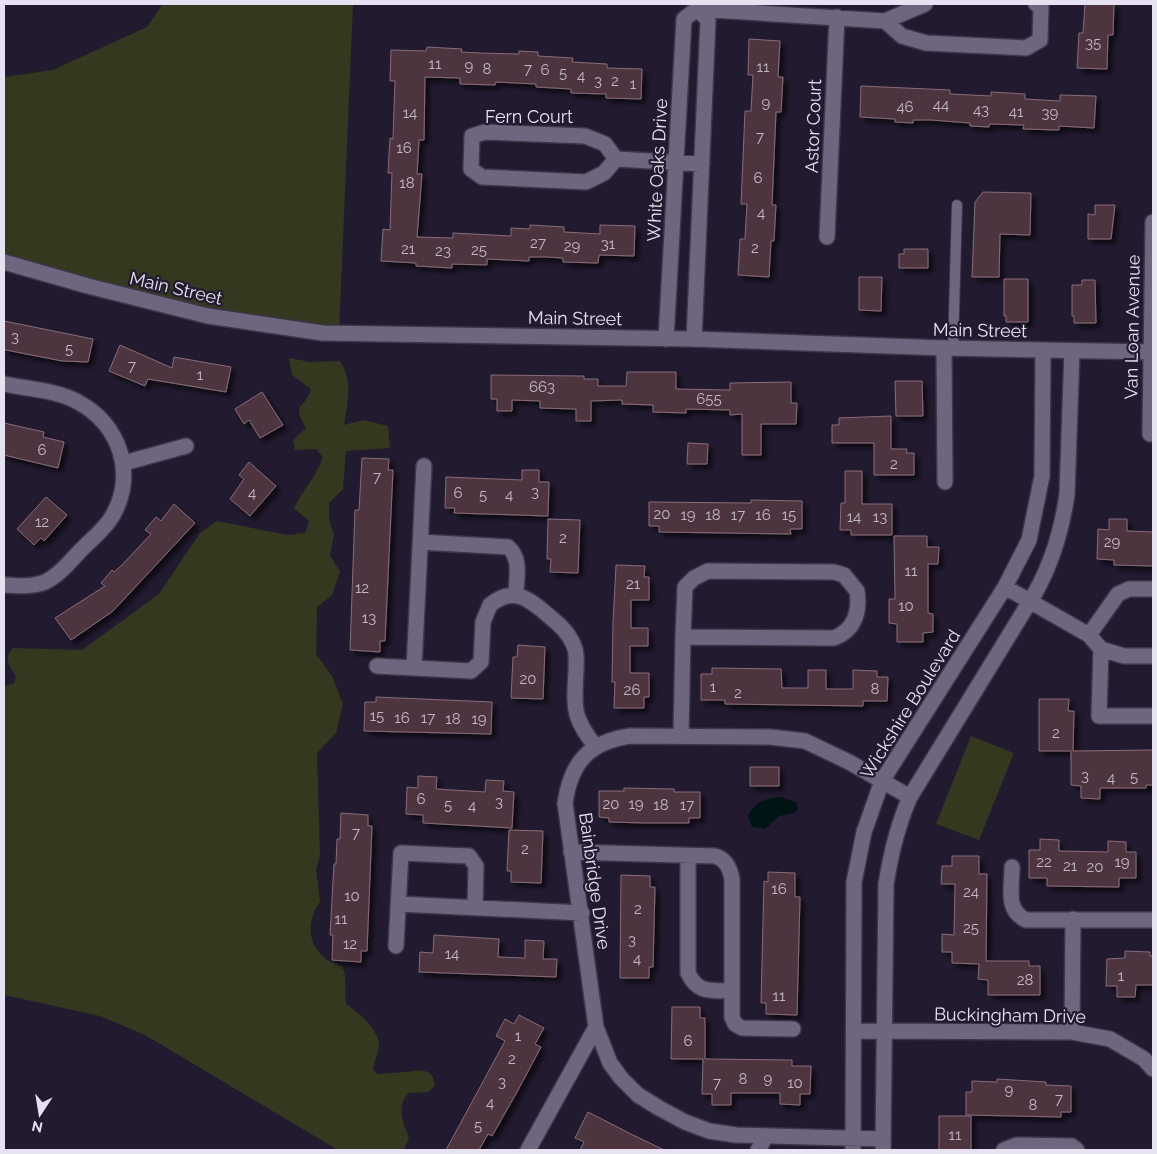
<svg xmlns="http://www.w3.org/2000/svg" width="1157" height="1154" font-family="Raleway,sans-serif">
	<defs>
		<filter id="shadow"><feDropShadow dx="4.5" dy="4.5" stdDeviation="2.5" flood-color="#0009"/></filter>
	</defs>
	<rect width="100%" height="100%" fill="#221b30"/>
	<path fill="#33381f" d="M163,4H353L339,333L208,316L4,262V77L53,70L147,27Z
		M289,358L310,362L340,361C353,380 348,403 344,425L363,420L388,426L390,448L346,451L343,489L329,503V519L334,535L330,555L340,572L332,595L317,607L316,654L332,676L343,704L336,733L317,753L320,856L316,870L320,902C301,929 312,958 342,966C348,979 344,990 346,1004C359,1013 375,1026 379,1043C380,1051 373,1062 373,1070L378,1074C387,1073 397,1073 406,1072C421,1070 433,1067 435,1086L428,1092L408,1093C396,1108 403,1122 409,1138L404,1150H338L145,1035L100,1016L4,995V687L14,683L16,677C10,665 2,658 13,648L82,650L159,594L200,533L217,521L287,535L305,533L309,521L294,508C303,490 316,477 323,457L316,449L295,450L293,440L306,428C291,401 304,412 311,389L292,375Z
		M971,736L1014,753L979,840L936,824Z"/>
	<path fill="#001315" d="M781,797L796,802L798,808L795,813L779,816L765,829L752,827L748,816C754,802 767,798 781,797Z"/>
	<path fill="#4e3541" stroke="#876b78" filter="url(#shadow)" d="M1085,4H1114L1113,35H1108L1107,69L1077,68L1079,33H1083Z
		M749,39L780,41L778,77H783L782,94L781,112H776L772,205H776L775,222L774,241H771L769,277L738,275L740,239H745L747,204H741L745,111H751L753,75H748Z
		M427,47L462,49L461,52L479,53L519,54V51L538,52V56L573,58L572,62L607,64V68L642,69L641,99L606,98V94L571,93V89L536,87V84L496,82L495,85L460,84V78L425,77L424,140H419L418,158L417,174H422L417,237L453,238V233L511,236V228L530,229V225L564,227V232L600,234V225L635,226L634,256L599,255L598,263L563,262V258L546,257H529V261L487,259V265L452,264V268L416,266V263L381,261L383,229L390,230L392,173H388L390,138L393,139L395,81H390L391,50L426,51Z
		M861,86L950,90V94L991,96V92L1025,94V99L1042,100L1060,101V95L1096,96L1094,128L1059,126V130L1023,129L1024,125L990,124L989,127L970,126V123L931,120H913V123L895,122V119L860,117Z
		M983,192L1031,193L1030,235L1000,234L999,277H972L975,202Z
		M1095,205H1115L1111,239H1088V214L1095,215Z
		M904,249H928V268H899V254H904Z
		M859,277H882L881,311L859,310Z
		M1004,279H1028V322H1006V316H1004Z
		M1082,280H1095L1096,323H1074V316H1072V285H1082Z
		M4,321L93,339L88,362L62,361L6,350L4,348Z
		M120,345L172,368L174,357L231,367L226,392L148,379L145,386L109,371Z
		M627,372H676V389L730,390V383L791,382V403H797L796,424H761V455H742V414L730,415V410L686,409V413L653,412V405L622,404V400L591,401V421H576V409L540,408V401L512,400V411H497V399H491V375L584,376V379H598V386H626Z
		M895,381H922L923,416H896Z
		M262,392L283,425L260,438L249,420L244,424L235,409Z
		M891,416V449H907L906,453H914V475H874V443H832V425H839V418Z
		M4,423L44,432L43,437L64,442L58,468L4,455Z
		M688,443L708,444L707,464H687Z
		M362,458L389,459L388,470H393L385,641H380V652L350,650L355,510H359Z
		M249,462L276,486L250,516L230,499L244,479L239,475Z
		M522,470H539V482H549L548,516L454,513L455,508H445L446,477L522,480Z
		M845,471H862V504H892V535H851V530H840L841,503H845Z
		M46,497L67,515L44,541L41,538L34,545L17,529Z
		M751,500L802,501V529H790L791,534L659,532V526H649V502L751,503Z
		M174,504L195,523L113,611L71,640L55,618L105,586L101,583L112,570L114,572L122,565L151,534L145,530L156,517L161,521Z
		M548,519L580,520L578,573L550,572L551,559H547Z
		M1109,519H1127V531L1153,532V566L1114,565V560L1097,559L1098,529L1109,530Z
		M894,536H927V547H939L938,564H928V613L933,614V632L923,633V642H897V624L889,623V599H895Z
		M616,565L645,566L644,577H649V600H631V628H648V646H630V673H649V697H644V708H614L615,682H612L613,623Z
		M518,645L545,647L543,699L511,698L513,657H517Z
		M712,668L781,669L782,688H808V670H826V689H853V670L877,671V677H888L887,701H863V706L725,704V700H701V674H712Z
		M376,697L492,702L491,734L364,731L365,702H376Z
		M1039,699H1069L1068,711H1074L1073,751L1153,750V785H1146V788H1100V799L1081,798V786L1071,785V751H1039Z
		M750,767H779V786H750Z
		M418,776L437,777L436,789L485,792L486,780L504,781L503,791L514,792L512,828L423,823V815L406,814L407,787L418,788Z
		M624,788L674,789V792H700V818H689V823H646L609,822V818L599,817V791H624Z
		M341,813L368,815V826H372L367,951H361V962L332,960L333,935H330L334,864H336L337,839H340Z
		M509,830L543,831L541,883L511,882V871H507Z
		M1040,839L1059,840V851L1108,852V841L1126,842V852H1136V878H1119V887L1047,886V878H1029V850H1040Z
		M952,856H979V874H987L986,961H1029V966H1040V995H988V980L978,979L979,964L952,963V952H942V934L954,935L955,884H941L942,866H952Z
		M768,872L795,873V897H800L797,1015L766,1014V1003H761L764,881L768,882Z
		M621,875L650,876V887H655L653,967H649V978H620Z
		M434,935L499,939L498,957L525,958V940L544,941L543,959H557L556,977L419,972L420,952L433,953Z
		M1125,951L1150,952V956H1153V985H1136L1135,997H1117V986H1106L1107,959L1125,958Z
		M672,1007H700V1018H705V1059L792,1060V1066H811L810,1094H800V1105L780,1104V1093H731V1105H712V1094H702L703,1059H671Z
		M519,1015L544,1028L535,1044L541,1047L517,1092L492,1136L488,1134L479,1150H446L505,1041L496,1036L505,1019L514,1024Z
		M997,1079L1046,1082V1085L1071,1086V1112H1061V1117L966,1115V1092H972V1081L997,1082Z
		M588,1112L633,1135L664,1150H580L584,1142L575,1138Z
		M939,1116H971V1150H939Z"/>
	<g fill="none" stroke-linecap="round" stroke-linejoin="round">
		<defs>
			<path id="lane" d="M953,349L957,205"/>
			<path id="street" d="M697,4V9L885,21L925,4
				M885,21L902,36L926,43L1026,48L1040,40L1041,6L1036,4
				M616,159L605,144L585,136L485,132L472,136L471,169L482,177L586,182L604,173L616,159L702,164
				M827,237L837,17
				M666,339L684,19L697,9L708,20L694,339
				M944,348L945,482
				M4,384C27,389 57,390 78,402C120,425 136,473 113,515C106,528 92,539 82,549C71,560 60,575 45,582C32,587 18,586 4,585
				M1150,434L1153,222
				M124,463L186,446
				M420,542L508,547C522,559 516,578 516,595
				M1005,587L1089,635L1101,649L1124,656H1153
				M1089,635L1118,594L1129,589H1153
				M1101,649L1099,716H1153
				M377,666L471,671L481,662L483,622L490,605C514,585 530,600 549,616C560,625 571,635 575,649C577,656 576,664 576,671C574,708 572,716 595,746
				M414,668L424,466
				M681,736L683,637L834,638C855,630 860,612 857,591L844,575L834,572L708,571L694,578L685,587L683,637
				M571,852L715,856C726,859 730,868 732,879V1017L735,1024L742,1028L793,1029
				M688,856V973C698,994 711,990 732,991
				M1012,867C1012,888 1005,910 1026,920H1153
				M399,904L582,913
				M396,946L401,853L469,856L476,866L475,908
				M855,1031L1072,1032L1110,1039L1144,1059L1153,1069
				M1072,1032L1073,919
				M883,1139L736,1135L709,1131L685,1122L659,1108L638,1095L621,1078L610,1063L596,1027L565,803C571,762 589,742 630,736L770,737L805,741L849,762L910,797
				M528,1150L596,1027
				M758,1150L766,1136
				M853,1150L854,882L864,832L882,781L1005,587L1029,540L1042,476L1043,350
				M883,1150L886,884C891,853 897,826 910,797L1035,593C1052,563 1062,529 1067,494L1072,351
				M1004,1150L1017,1145L1072,1146L1077,1150"/>
			<path id="secondary" d="M4,262L88,286L208,316L323,333L694,339L944,348L1153,352"/>
		</defs>
		<use href="#lane" stroke="#3c3647" stroke-width="12"/>
		<use href="#street" stroke="#3c3647" stroke-width="18"/>
		<use href="#secondary" stroke="#3c3647" stroke-width="18"/>
		<use href="#lane" stroke="#6e667f" stroke-width="10"/>
		<use href="#street" stroke="#6e667f" stroke-width="15"/>
		<use href="#secondary" stroke="#6e667f" stroke-width="15"/>
	</g>
	<g text-anchor="middle" dominant-baseline="central" stroke-width="4.5" stroke-linejoin="round" paint-order="stroke">
		<g font-size="15" fill="#c1b7c5">
			<text x="1093" y="43">35</text>
			<text x="435" y="64">11</text>
			<text x="469" y="66">9</text>
			<text x="763" y="67">11</text>
			<text x="487" y="69">8</text>
			<text x="528" y="69">7</text>
			<text x="545" y="70">6</text>
			<text x="563" y="73">5</text>
			<text x="581" y="76">4</text>
			<text x="598" y="81">3</text>
			<text x="615" y="81">2</text>
			<text x="633" y="84">1</text>
			<text x="766" y="103">9</text>
			<text x="941" y="105">44</text>
			<text x="905" y="107">46</text>
			<text x="981" y="110">43</text>
			<text x="1016" y="112">41</text>
			<text x="410" y="113">14</text>
			<text x="1050" y="113">39</text>
			<text x="760" y="137">7</text>
			<text x="404" y="148">16</text>
			<text x="758" y="178">6</text>
			<text x="407" y="183">18</text>
			<text x="761" y="213">4</text>
			<text x="538" y="243">27</text>
			<text x="608" y="244">31</text>
			<text x="572" y="246">29</text>
			<text x="755" y="248">2</text>
			<text x="408" y="249">21</text>
			<text x="479" y="250">25</text>
			<text x="443" y="251">23</text>
			<text x="15" y="337">3</text>
			<text x="69" y="349">5</text>
			<text x="132" y="366">7</text>
			<text x="200" y="375">1</text>
			<text x="542" y="387">663</text>
			<text x="709" y="399">655</text>
			<text x="42" y="450">6</text>
			<text x="894" y="464">2</text>
			<text x="377" y="477">7</text>
			<text x="535" y="492">3</text>
			<text x="252" y="493">4</text>
			<text x="458" y="493">6</text>
			<text x="483" y="495">5</text>
			<text x="509" y="495">4</text>
			<text x="662" y="514">20</text>
			<text x="688" y="515">19</text>
			<text x="713" y="515">18</text>
			<text x="738" y="515">17</text>
			<text x="763" y="515">16</text>
			<text x="789" y="515">15</text>
			<text x="854" y="517">14</text>
			<text x="880" y="517">13</text>
			<text x="42" y="522">12</text>
			<text x="563" y="538">2</text>
			<text x="1112" y="542">29</text>
			<text x="911" y="571">11</text>
			<text x="633" y="584">21</text>
			<text x="362" y="588">12</text>
			<text x="906" y="606">10</text>
			<text x="369" y="618">13</text>
			<text x="528" y="679">20</text>
			<text x="713" y="687">1</text>
			<text x="875" y="689">8</text>
			<text x="632" y="690">26</text>
			<text x="738" y="693">2</text>
			<text x="377" y="716">15</text>
			<text x="402" y="718">16</text>
			<text x="428" y="718">17</text>
			<text x="453" y="719">18</text>
			<text x="479" y="719">19</text>
			<text x="1056" y="733">2</text>
			<text x="1085" y="776">3</text>
			<text x="1134" y="777">5</text>
			<text x="1111" y="778">4</text>
			<text x="421" y="799">6</text>
			<text x="499" y="802">3</text>
			<text x="611" y="804">20</text>
			<text x="636" y="804">19</text>
			<text x="448" y="805">5</text>
			<text x="661" y="805">18</text>
			<text x="687" y="805">17</text>
			<text x="472" y="806">4</text>
			<text x="356" y="833">7</text>
			<text x="525" y="849">2</text>
			<text x="1044" y="862">22</text>
			<text x="1122" y="862">19</text>
			<text x="1070" y="866">21</text>
			<text x="1095" y="867">20</text>
			<text x="779" y="889">16</text>
			<text x="971" y="892">24</text>
			<text x="352" y="896">10</text>
			<text x="638" y="909">2</text>
			<text x="341" y="919">11</text>
			<text x="971" y="928">25</text>
			<text x="632" y="940">3</text>
			<text x="350" y="944">12</text>
			<text x="452" y="954">14</text>
			<text x="637" y="959">4</text>
			<text x="1121" y="976">1</text>
			<text x="1025" y="980">28</text>
			<text x="779" y="996">11</text>
			<text x="518" y="1036">1</text>
			<text x="688" y="1041">6</text>
			<text x="512" y="1059">2</text>
			<text x="743" y="1079">8</text>
			<text x="768" y="1079">9</text>
			<text x="502" y="1082">3</text>
			<text x="717" y="1083">7</text>
			<text x="795" y="1083">10</text>
			<text x="1009" y="1090">9</text>
			<text x="1059" y="1099">7</text>
			<text x="490" y="1103">4</text>
			<text x="1033" y="1105">8</text>
			<text x="478" y="1126">5</text>
			<text x="955" y="1135">11</text>
		</g>
		<g font-size="18" fill="#e7e2f1" stroke="#221b30">
			<text x="529" y="116">Fern Court</text>
			<text transform="translate(813 126) rotate(-88)">Astor Court</text>
			<text transform="translate(657 170) rotate(-87)">White Oaks Drive</text>
			<text transform="translate(176 288) rotate(13)">Main Street</text>
			<text transform="translate(575 318) rotate(1)">Main Street</text>
			<text transform="translate(1132 327) rotate(-89)">Van Loan Avenue</text>
			<text transform="translate(980 330) rotate(1)">Main Street</text>
			<text transform="translate(910 704) rotate(-58)">Wickshire Boulevard</text>
			<text transform="translate(595 881) rotate(82)">Bainbridge Drive</text>
			<text transform="translate(1010 1015) rotate(1)">Buckingham Drive</text>
		</g>
	</g>
	<rect width="1157" height="1154" fill="none" stroke="#e7e2f1" stroke-width="10"/>
	<g transform="translate(40 1114) rotate(192)" stroke="#221b30" stroke-width="4" paint-order="stroke">
	<path d="M0-4L9 19L0 12L-9 19Z" fill="#e7e2f1"/>
	<text y="-8" font-size="14" font-weight="bold" text-anchor="middle" fill="#e7e2f1">N</text>
	</g>
</svg>
